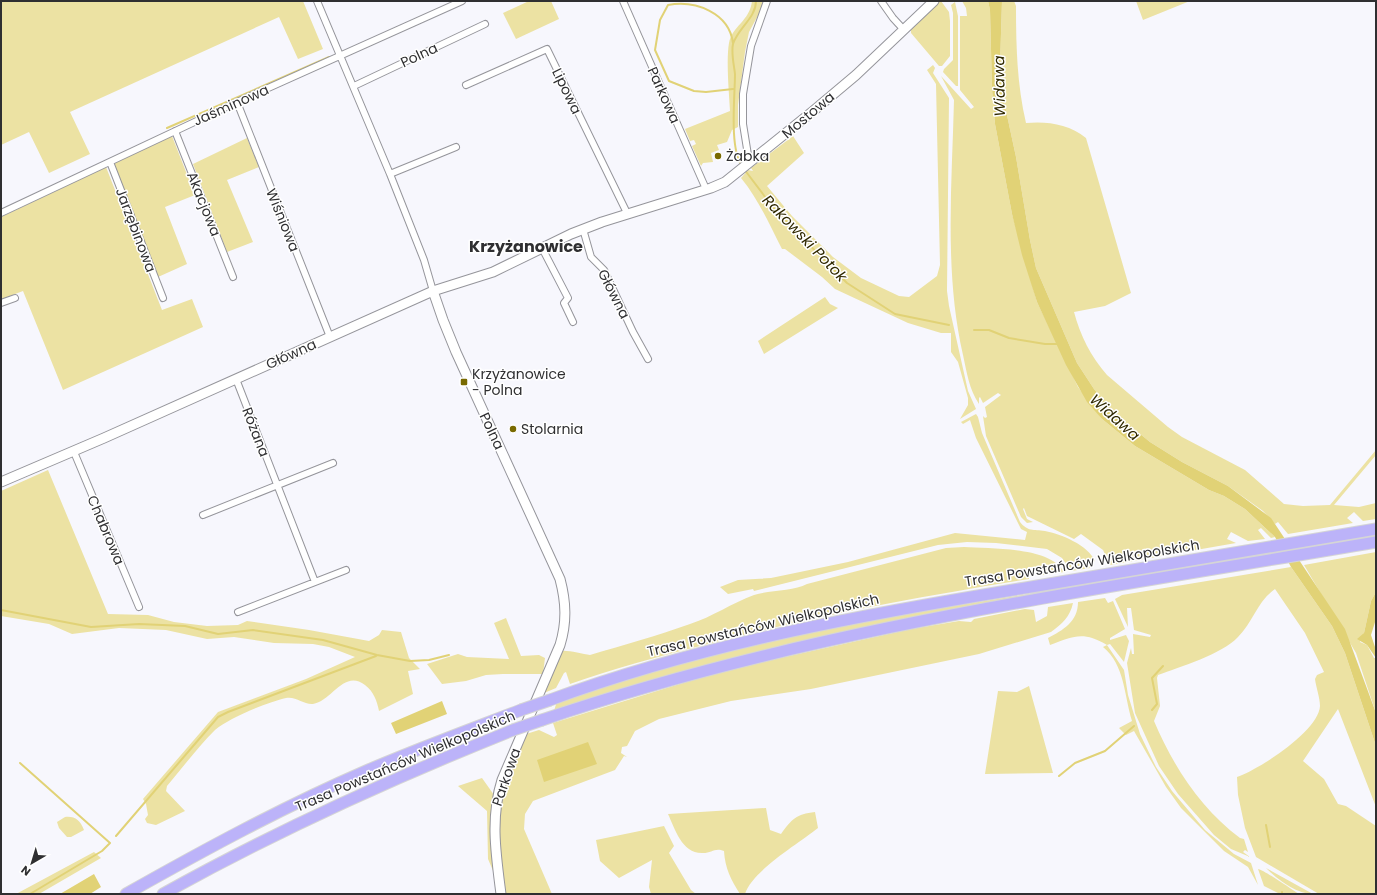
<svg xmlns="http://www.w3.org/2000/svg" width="1377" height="895" font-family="Poppins,sans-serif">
	<rect width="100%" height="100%" fill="#f7f7fd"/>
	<path fill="#ece2a3" d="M1,1H303L323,49L298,59L279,17L70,112L90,154L49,173L29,132L1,145Z
		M529,1H551L559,19L516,39L503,13Z
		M752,1H763L761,10L749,32L745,52L738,105V127L732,130L727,142L717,145L719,150L711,153L713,162L703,163L701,166L692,146L696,144L694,140L690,141L685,129L730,111C729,93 726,60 729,43C732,26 750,21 752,1Z
		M941,1L949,12L950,21V56L942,66H939L911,33V30L938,2Z
		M962,1H988L990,10L992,89L995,124L1012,214L1037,302L1078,387L1102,419L1135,446L1209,490L1224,496L1245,509L1275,537L1271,538L1261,528L1258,530L1265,539L1248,541L1231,532L1227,539L1236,543L1110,565L1103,550L1081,534L1074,539L1027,516L1024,508L1023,509L1027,519L1033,522L1027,523L1021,517L986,436L983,416L985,418L987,417L985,407L1001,395L998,393L983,403L980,397L979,398V404C969,389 967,373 963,355C944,272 952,184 954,100L941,76L971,109L974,107L960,90V16H967L966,8Z
		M1002,1H1014L1016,6C1016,46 1017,84 1026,123C1047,121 1069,124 1086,138L1131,293L1105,306L1074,312C1080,335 1091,357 1107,375L1168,427L1182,437L1245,470L1284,504L1303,506L1330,505L1376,450V455L1334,505L1359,507L1376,503V519L1363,521L1354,512L1347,518L1353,523L1288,534L1278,522L1275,524L1263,511L1228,486L1182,462L1150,442L1118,416L1094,389L1077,363L1036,268L1030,240L1016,157L1002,92L1000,66Z
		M1136,1H1190L1143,20Z
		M955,2L958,16V86H956L943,72L944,69L953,60V13L951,5Z
		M933,65L935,68L933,73L949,98L947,291L949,306L968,391L976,409L960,419L968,405V398L958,362L951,352V333H941L908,323L835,289L822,277L785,249H782C769,224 759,200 741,178L748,170L753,171L751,168L793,136L804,153L767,186L792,216L833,257L861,278L899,296L909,297L937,276L940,265L936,84L927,70Z
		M172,136L195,195L165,207L187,264L158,277L113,164Z
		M247,138L259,167L227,180L253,242L227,252L193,164Z
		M106,167L162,310L192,299L203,327L63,390L23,291L2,299L1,296V217Z
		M825,297L830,304L838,308L764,354L758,341Z
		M976,414L978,417L982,433L1020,522C1028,532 1033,529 1045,531C1061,534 1088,545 1095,561L1089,564L1090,568L1071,571L1062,558L1047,549L996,543L967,542L938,545L754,591L753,589L728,594L720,587L738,580L771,578L848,562L955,533L1025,540L1027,532L1021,529L976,438L970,420L963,424L961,422Z
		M48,470L108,614L148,615L174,622L207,626L238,625L247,621L309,630L369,641L379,635L382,630L401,632L409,658L420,669L408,671L413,694L379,711C377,701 374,692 365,685C344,669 332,701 313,704C304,705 296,696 286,698C268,702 229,718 215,730C198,747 183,767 167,786L166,791L185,811L156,825L147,823L145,819L148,815L146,804L143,799L218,712L306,679L355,657L329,647L313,644L274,643L234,637L207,639L166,630L119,628L72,634L49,624L1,616V491Z
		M964,547C990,549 1050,546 1064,572L1043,575L1035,567H1028L1029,579C918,597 809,617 700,646C656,657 613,669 570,684L566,672L564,673L556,688L544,693L562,651C567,650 583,654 590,655C623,645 657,636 690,624C712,617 732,603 754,595C770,590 794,591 807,584L946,548Z
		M1376,552V592L1371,601L1364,633L1360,642L1367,645L1374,658H1376V713L1356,653L1304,565Z
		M1291,567L1332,626L1345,653L1376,746V807L1338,709L1303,761L1324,779L1338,804L1346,806L1376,826V894H1319L1256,857L1245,828L1238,795L1237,777C1258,770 1319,731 1320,706C1320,698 1316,687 1315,679L1317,675L1324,672L1305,633L1275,589C1257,602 1253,622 1238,637C1222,654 1180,667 1158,675L1157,678L1160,706L1154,721C1173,766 1201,809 1240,838L1244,839L1248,852L1245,850L1243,852L1250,857L1231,849L1214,835L1178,794L1159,766L1135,713L1127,663L1131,648L1132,654H1134L1133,634L1150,637L1151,635L1134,630L1131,608H1127L1128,627L1115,599L1122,595Z
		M1036,593L1037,594L890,622L703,666L554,711L557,701C634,677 710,653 788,636C870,618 953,606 1036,593Z
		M1105,598L1108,603L1113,601L1125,629L1110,638V640L1126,635L1129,641L1124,662L1110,644L1107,645L1124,670L1128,695L1140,734L1156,767L1172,791L1205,830L1234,854L1251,863L1258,885L1248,867L1224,851L1181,808L1166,787L1134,731L1126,735L1119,728L1132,721C1124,695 1125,665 1103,647L1107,645C1083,631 1074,636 1050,645L1048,638C1063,630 1078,622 1078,602Z
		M1073,603C1070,617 1062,624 1051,632L979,654L811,689L731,701L659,719L635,731L627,746L622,747L621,753L627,757L624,756L615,770L533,801L525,814L524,829L552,894H497L494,873L488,859L487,811L458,786L482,778L499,802L526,734L539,730L554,737L557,735L553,723L709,675L757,663L911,629L959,621L971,622L974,619L1025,609L1034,610L1036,622L1047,616L1048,607Z
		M506,618L521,656L539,655L545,658L543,674H503L486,675L466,681L442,684L427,664L458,654L467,657L509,659L494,623Z
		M1029,686L1053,773L985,774L998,691L1017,692Z
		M766,808L770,830L781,834C792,819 796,814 815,812L818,828C798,844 752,871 745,894H740C731,880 725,868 724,851C715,847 712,853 703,853C682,854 675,829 668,814Z
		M65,817C75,816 80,820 84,830L71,837H67L59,828L57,822Z
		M664,826L674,846L669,853L691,890L696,894H651L649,887L652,860L619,878L600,861L596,840Z
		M94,852L101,858L39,894H16Z
		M1266,868L1313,894C1296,894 1277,879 1266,868Z
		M1258,869C1264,870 1291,889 1299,894H1280L1264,886Z"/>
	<path fill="#e1d276" d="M988,1H1002L1000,66L1002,92L1016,157L1030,240L1036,268L1077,363L1094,389L1118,416L1150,442L1182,462L1228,486L1271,518L1345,629L1376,713V746L1345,653L1332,626L1291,567L1275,537L1245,509L1224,496L1209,490L1135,446L1102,419L1087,402L1066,365L1037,302L1022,255L1012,214L995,124L992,89L990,10Z
		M1376,592V619L1371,635L1376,650V658L1367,645L1357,639L1364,633L1371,601Z
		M442,701L447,714L396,734L391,723Z
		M588,742L597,764L544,782L537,760Z
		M94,874L101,887L90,894H60Z"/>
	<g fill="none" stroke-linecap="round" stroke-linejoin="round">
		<path stroke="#e1d276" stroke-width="2" d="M733,43C729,13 696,0 668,5L660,20L655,50L669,81L694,91L706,92L733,89
			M167,128L329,57
			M742,166C729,148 735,96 735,74C734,65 731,53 733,44C738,28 756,18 756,1
			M744,169L775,210L847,283L895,314L949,325
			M974,330H989L1009,338L1045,344H1057
			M1,610L91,627L139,624L185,626L218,634L253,630L323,640L377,655L410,661L429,660L449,655
			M1152,710L1157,704L1152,678L1163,666
			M20,763L110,843L102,851L30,894
			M1059,776L1075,763L1105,751L1134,726
			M1266,825L1270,847
			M116,836L218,717L228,712L376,656
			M1282,892V894"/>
		<defs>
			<path id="street" d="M317,1L390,174L424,260L433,291
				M623,1L706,189
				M881,1L893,18L904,30
				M466,85L547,49L627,213
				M354,86L485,24
				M237,102L330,337
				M175,131L233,277
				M752,161L748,155L743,124V94L751,46L767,1
				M110,162L163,298
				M390,174L456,147
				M1,213L237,102L462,1
				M583,229L591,257L604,270L633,332L648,359
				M542,248L568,298L564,303L573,322
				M1,303L15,298
				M236,379L315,582
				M74,452L139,607
				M203,515L333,463
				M238,612L346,570"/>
			<path id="secondary" d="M433,291L443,320L456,352L560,579C566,602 567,622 560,645L502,780C490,818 496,855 501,894
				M1,482L104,438L433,291L493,272L571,234L602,222L711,188L725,182L812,112L856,75L934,1"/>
			<path id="highway" d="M550,700C707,642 872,613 1037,586C1150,567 1263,548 1376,529
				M542,720C811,628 1096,590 1376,542
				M126,894C204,850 283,807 366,771C417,749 469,730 521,710
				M163,894C276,831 393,778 513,730"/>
		</defs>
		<use href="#street" stroke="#95959b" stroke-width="8"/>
		<use href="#secondary" stroke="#95959b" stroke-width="11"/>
		<use href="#highway" stroke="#d5d5d6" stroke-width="13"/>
		<use href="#street" stroke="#fff" stroke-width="6"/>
		<use href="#secondary" stroke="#fff" stroke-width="9"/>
		<use href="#highway" stroke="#bcb3f9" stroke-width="11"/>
		<defs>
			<path id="highway-bridge" d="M521,710L550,700
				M513,730L542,720"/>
		</defs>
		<use href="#highway-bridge" stroke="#d5d5d6" stroke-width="13" stroke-linecap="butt"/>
		<use href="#highway-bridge" stroke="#bcb3f9" stroke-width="11"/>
	</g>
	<g fill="#796a01" stroke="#fff" stroke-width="1.5">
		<circle cx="718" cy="156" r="4"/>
		<rect x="460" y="378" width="8" height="8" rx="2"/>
		<circle cx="513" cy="429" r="4"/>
	</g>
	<g text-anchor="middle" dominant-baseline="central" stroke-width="3" stroke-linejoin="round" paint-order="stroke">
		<g font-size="14" fill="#2f2f31" stroke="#fff">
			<text transform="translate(419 55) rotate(-25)">Polna</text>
			<text transform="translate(567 91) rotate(64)">Lipowa</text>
			<text transform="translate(664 95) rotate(66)">Parkowa</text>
			<text transform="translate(231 105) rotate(-24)">Jaśminowa</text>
			<text transform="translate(808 115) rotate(-40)">Mostowa</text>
			<text transform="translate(204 204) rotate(68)">Akacjowa</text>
			<text transform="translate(283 220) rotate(68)">Wiśniowa</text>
			<text transform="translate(136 230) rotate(69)">Jarzębinowa</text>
			<text transform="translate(614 294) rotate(63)">Główna</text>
			<text transform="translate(291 354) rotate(-24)">Główna</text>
			<text transform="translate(492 431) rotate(65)">Polna</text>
			<text transform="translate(256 432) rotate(69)">Różana</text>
			<text transform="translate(106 530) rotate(67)">Chabrowa</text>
			<text transform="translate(1082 563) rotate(-9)">Trasa Powstańców Wielkopolskich</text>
			<text transform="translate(763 625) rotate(-13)">Trasa Powstańców Wielkopolskich</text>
			<text transform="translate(405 761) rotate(-23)">Trasa Powstańców Wielkopolskich</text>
			<text transform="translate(506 777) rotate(-71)">Parkowa</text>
		</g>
		<g font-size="14" fill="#2f2f31" stroke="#fff" text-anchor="start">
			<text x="726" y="156">Żabka</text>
			<text x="472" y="374">Krzyżanowice<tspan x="472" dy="16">- Polna</tspan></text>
			<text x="521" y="429">Stolarnia</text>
		</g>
		<g font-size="15" font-style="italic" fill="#302901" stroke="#fff">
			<text transform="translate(999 86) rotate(-91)">Widawa</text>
			<text transform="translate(805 238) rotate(46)">Rakowski Potok</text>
			<text transform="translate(1115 417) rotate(42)">Widawa</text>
		</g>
		<g font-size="16" font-weight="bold" fill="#2f2f31" stroke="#fff">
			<text x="526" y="246">Krzyżanowice</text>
		</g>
	</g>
	<rect width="1377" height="895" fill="none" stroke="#2f2f31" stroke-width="4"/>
	<g transform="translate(32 863) rotate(218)" stroke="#ffffff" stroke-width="3" paint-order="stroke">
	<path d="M0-3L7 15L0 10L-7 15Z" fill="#2f2f31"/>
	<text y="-6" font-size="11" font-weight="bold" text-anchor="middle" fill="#2f2f31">N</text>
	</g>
</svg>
